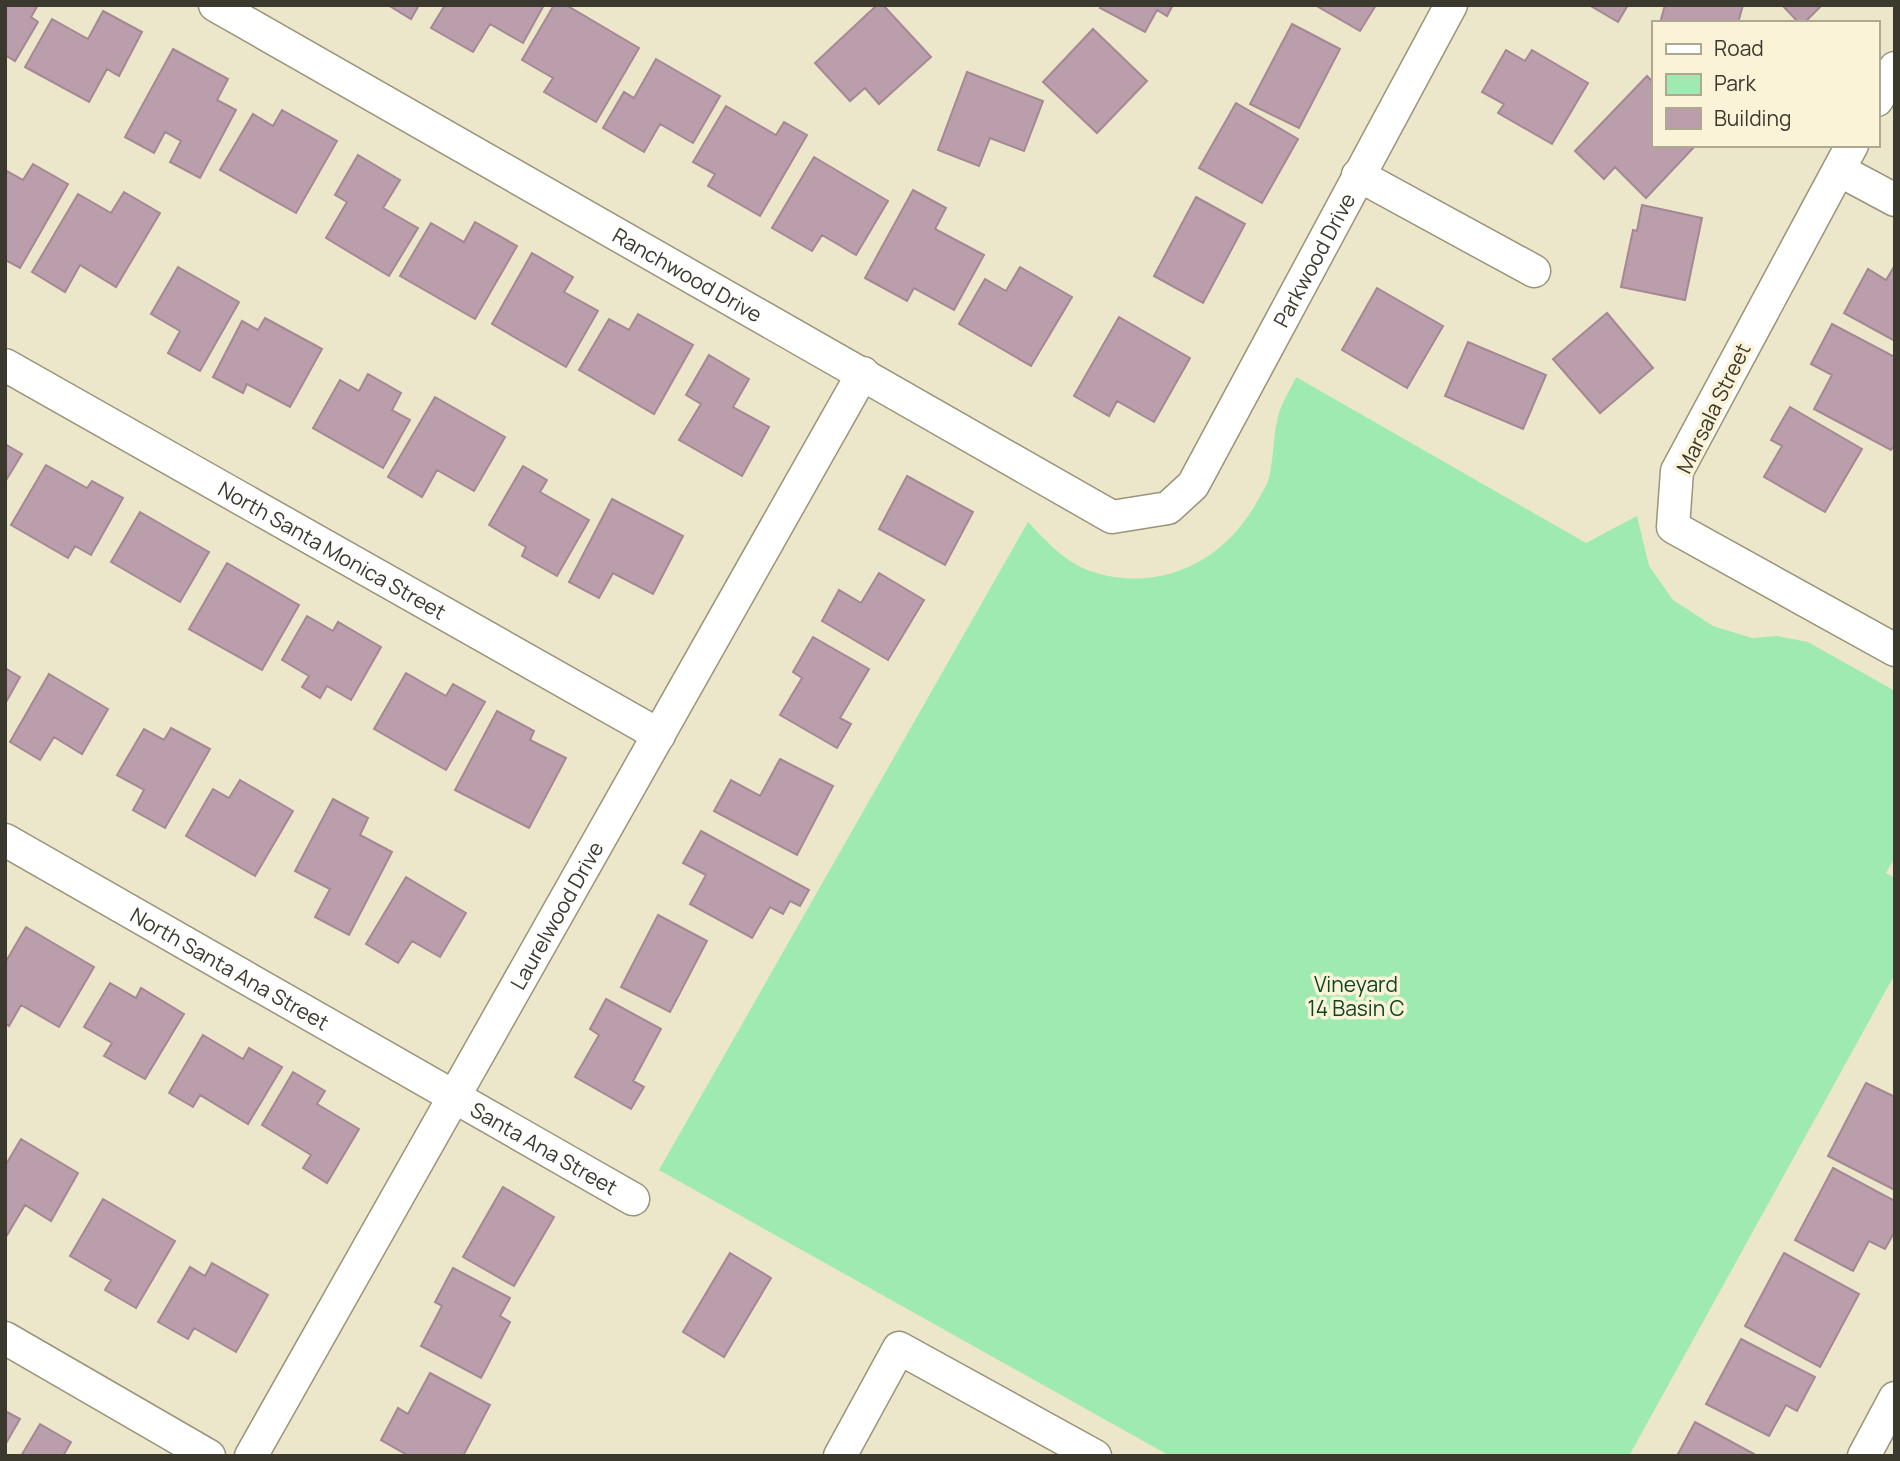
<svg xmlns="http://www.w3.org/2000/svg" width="1900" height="1461" font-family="Manrope,sans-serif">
	<rect width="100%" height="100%" fill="#ece6ca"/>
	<path fill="#9feab0" d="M1296,377L1586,543L1637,516L1649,566L1673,600L1713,626L1752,638L1777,636L1808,642L1895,691V857L1886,873L1895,878V974L1629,1456H1170L659,1170L1028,522C1046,541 1065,562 1090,571C1158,594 1223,563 1257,502C1260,496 1264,490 1267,484C1275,460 1272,433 1280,410C1284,399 1291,388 1296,377Z"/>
	<path fill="#bb9eab" stroke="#a48894" stroke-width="2" d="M5,5H38L31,17L38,22L15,61L5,55Z
		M388,5H419L411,19Z
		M445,5H544L523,43L490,24L473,52L431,28Z
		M554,5H566L639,48L596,122L544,92L553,78L522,60Z
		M877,5H883L931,57L879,104L865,88L850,101L815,63Z
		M1102,5H1173L1167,16L1157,10L1145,32L1100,8Z
		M1315,5H1376L1360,31Z
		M1589,5H1628L1618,22Z
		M1665,5H1743L1738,23H1660Z
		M1782,5H1822L1804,23H1799Z
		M103,11L142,32L119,76L107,69L89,102L25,67L52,19L88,39Z
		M1292,24L1340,49L1299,128L1250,104Z
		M1093,29L1147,81L1097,133L1043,82Z
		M173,49L228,79L217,100L236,110L200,178L170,162L181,141L165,132L154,153L125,137Z
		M1506,50L1525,61L1532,50L1588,83L1552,144L1498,113L1504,104L1482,92Z
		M656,59L720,96L693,143L660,124L644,152L603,128L624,92L634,98Z
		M967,72L1043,101L1024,151L990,138L979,166L938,150Z
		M1647,76L1653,82V145H1696L1646,198L1615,167L1604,179L1575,151Z
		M1236,103L1298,139L1262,203L1199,168Z
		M726,106L776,135L784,122L807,135L760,216L708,186L715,174L693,162Z
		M282,110L337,141L296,213L220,170L253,114L273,126Z
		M358,155L400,180L383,208L418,228L389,276L326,238L347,202L335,195Z
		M814,157L888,201L856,255L822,235L812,251L772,228Z
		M33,164L68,184L20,268L5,260V170L23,180Z
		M913,190L946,208L935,229L984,255L954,310L914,288L907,301L865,278Z
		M124,192L160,213L116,287L80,265L65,292L32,272L78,194L111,213Z
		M1196,197L1245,224L1203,303L1154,276Z
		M1642,205L1702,218L1685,300L1621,287L1633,230L1637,231Z
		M475,222L517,246L475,319L400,276L431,223L464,242Z
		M532,253L573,277L564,292L598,311L566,367L492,324Z
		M1895,265V341L1844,313L1868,269L1886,280Z
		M178,267L239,302L200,371L168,353L180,331L151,314Z
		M1020,267L1072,297L1031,366L959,324L985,279L1006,291Z
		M1377,288L1443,326L1407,388L1342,350Z
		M1607,313L1653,368L1600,413L1553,359Z
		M638,314L693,345L654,414L579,370L609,319L629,330Z
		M1119,317L1190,358L1154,422L1117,401L1109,416L1074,396Z
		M265,318L322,349L290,407L247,384L243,393L213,377L242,321L258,330Z
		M1832,324L1895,357V444L1891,450L1814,409L1832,375L1811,364Z
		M1468,342L1546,375L1523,429L1445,396Z
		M709,355L749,379L733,407L769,427L742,476L679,440L701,404L686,395Z
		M368,374L401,393L392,410L410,420L383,468L313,428L340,380L359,391Z
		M435,397L505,437L474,491L437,470L422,497L388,477Z
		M1790,407L1862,449L1825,512L1764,477L1782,446L1771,440Z
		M5,444L22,454L5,482Z
		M46,465L87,488L92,481L123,498L91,555L75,546L68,558L11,525Z
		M523,466L547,480L540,492L589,520L557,576L522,556L526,547L489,525Z
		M907,476L973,512L945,565L879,529Z
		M612,499L683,536L653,594L613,573L599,598L569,582Z
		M140,512L209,552L180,602L111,562Z
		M227,563L299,605L262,670L189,629Z
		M879,573L924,600L888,660L822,621L839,590L861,603Z
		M307,616L333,631L338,622L381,647L351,700L327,686L320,698L302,687L309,676L282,660Z
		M813,637L869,669L840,718L851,724L837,748L780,715L802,678L793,672Z
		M5,668L20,677L5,704Z
		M406,673L446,696L453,684L485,702L446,770L374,729Z
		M49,674L108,709L82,754L54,737L40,760L10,742Z
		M497,711L534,731L530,740L566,758L529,828L455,790Z
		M171,728L210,749L165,828L133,810L144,790L117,775L144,729L164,740Z
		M780,759L833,786L797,855L714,811L731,780L760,796Z
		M240,780L293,811L255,876L186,836L213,789L229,798Z
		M333,799L368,818L360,835L392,852L349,935L315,917L330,889L295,871Z
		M701,831L809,890L800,906L790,901L783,914L770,907L752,938L690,904L706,875L683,863Z
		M406,877L466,913L440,957L412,941L398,963L366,944Z
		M658,915L707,941L670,1012L621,987Z
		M26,927L94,967L59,1027L21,1005L9,1026L5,1023V963Z
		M110,983L136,998L141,988L184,1014L145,1079L104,1056L112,1043L84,1027Z
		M606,999L661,1029L633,1081L644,1087L631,1109L575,1077L599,1035L590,1029Z
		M203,1035L243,1059L249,1048L282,1067L248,1124L200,1095L193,1107L169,1093Z
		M293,1072L325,1091L317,1104L359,1129L327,1183L303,1168L311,1155L262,1125Z
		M1866,1083L1895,1097V1190L1828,1156Z
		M21,1139L78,1173L51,1221L25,1205L6,1237L5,1166Z
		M1833,1168L1895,1201V1231L1885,1249L1869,1241L1853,1271L1795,1240Z
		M503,1187L554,1217L514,1286L463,1257Z
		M103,1199L175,1241L136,1308L105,1290L111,1280L70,1256Z
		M730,1253L771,1278L724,1357L683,1332Z
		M1784,1253L1859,1294L1820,1367L1745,1326Z
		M212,1263L268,1295L236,1352L194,1328L188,1339L158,1322L190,1267L205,1276Z
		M453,1268L510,1298L500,1316L510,1322L481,1378L421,1346L442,1306L435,1302Z
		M1741,1339L1815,1377L1797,1411L1786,1405L1769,1436L1706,1404Z
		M430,1373L490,1405L463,1456H409L381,1440L398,1408L408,1414Z
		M5,1411L20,1419L5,1445Z
		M1695,1422L1754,1454L1753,1456H1677Z
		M40,1424L71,1442L63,1456H21Z"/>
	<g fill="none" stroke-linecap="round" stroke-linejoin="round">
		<defs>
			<g id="minor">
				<path id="s1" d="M215,5L1112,517L1168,508L1193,485L1451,5"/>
				<path d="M1877,100L1895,68"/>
				<path d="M1852,145L1677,471L1673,527L1895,650"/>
				<path d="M1839,170L1895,200"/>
				<path d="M1358,175L1534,271"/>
				<path id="s2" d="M5,365L659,735"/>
				<path id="s3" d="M5,840L633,1199"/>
				<path d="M5,1338L209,1456"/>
				<path id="s4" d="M251,1456L863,373"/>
				<path d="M840,1456L899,1348L1095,1456"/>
				<path d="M1864,1456L1895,1398"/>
			</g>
		</defs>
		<use href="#minor" stroke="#9a947a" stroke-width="35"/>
		<use href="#minor" stroke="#fff" stroke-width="32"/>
	</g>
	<g text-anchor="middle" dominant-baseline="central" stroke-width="7" stroke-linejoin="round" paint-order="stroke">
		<g font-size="21" fill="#3b382d" stroke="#faf3d7">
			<text stroke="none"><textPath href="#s1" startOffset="1379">Parkwood Drive</textPath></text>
			<text stroke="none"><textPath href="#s1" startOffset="544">Ranchwood Drive</textPath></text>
			<text transform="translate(1713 408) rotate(-64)">Marsala Street</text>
			<text stroke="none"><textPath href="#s2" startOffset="376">North Santa Monica Street</textPath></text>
			<text stroke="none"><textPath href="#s4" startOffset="621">Laurelwood Drive</textPath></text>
			<text stroke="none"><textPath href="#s3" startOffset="259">North Santa Ana Street</textPath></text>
			<text stroke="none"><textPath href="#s3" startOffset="621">Santa Ana Street</textPath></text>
		</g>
		<g font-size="21" fill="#0e4622" stroke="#faf3d7">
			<text x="1356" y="984">Vineyard<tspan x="1356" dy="24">14 Basin C</tspan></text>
		</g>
	</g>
	<rect width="1900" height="1461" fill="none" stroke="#3b382d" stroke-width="14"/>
	<rect x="1652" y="21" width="228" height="126" fill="#faf3d7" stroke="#aea893" stroke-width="2"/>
	<rect x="1666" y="44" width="35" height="10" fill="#ffffff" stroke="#aea893" stroke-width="2"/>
	<text x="1714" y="56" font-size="21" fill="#3b382d">Road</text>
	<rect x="1666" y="74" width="35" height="21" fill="#9feab0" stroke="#aea893" stroke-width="2"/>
	<text x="1714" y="91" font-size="21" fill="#3b382d">Park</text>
	<rect x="1666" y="108" width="35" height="21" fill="#bb9eab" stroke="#aea893" stroke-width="2"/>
	<text x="1714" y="126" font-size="21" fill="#3b382d">Building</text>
</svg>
